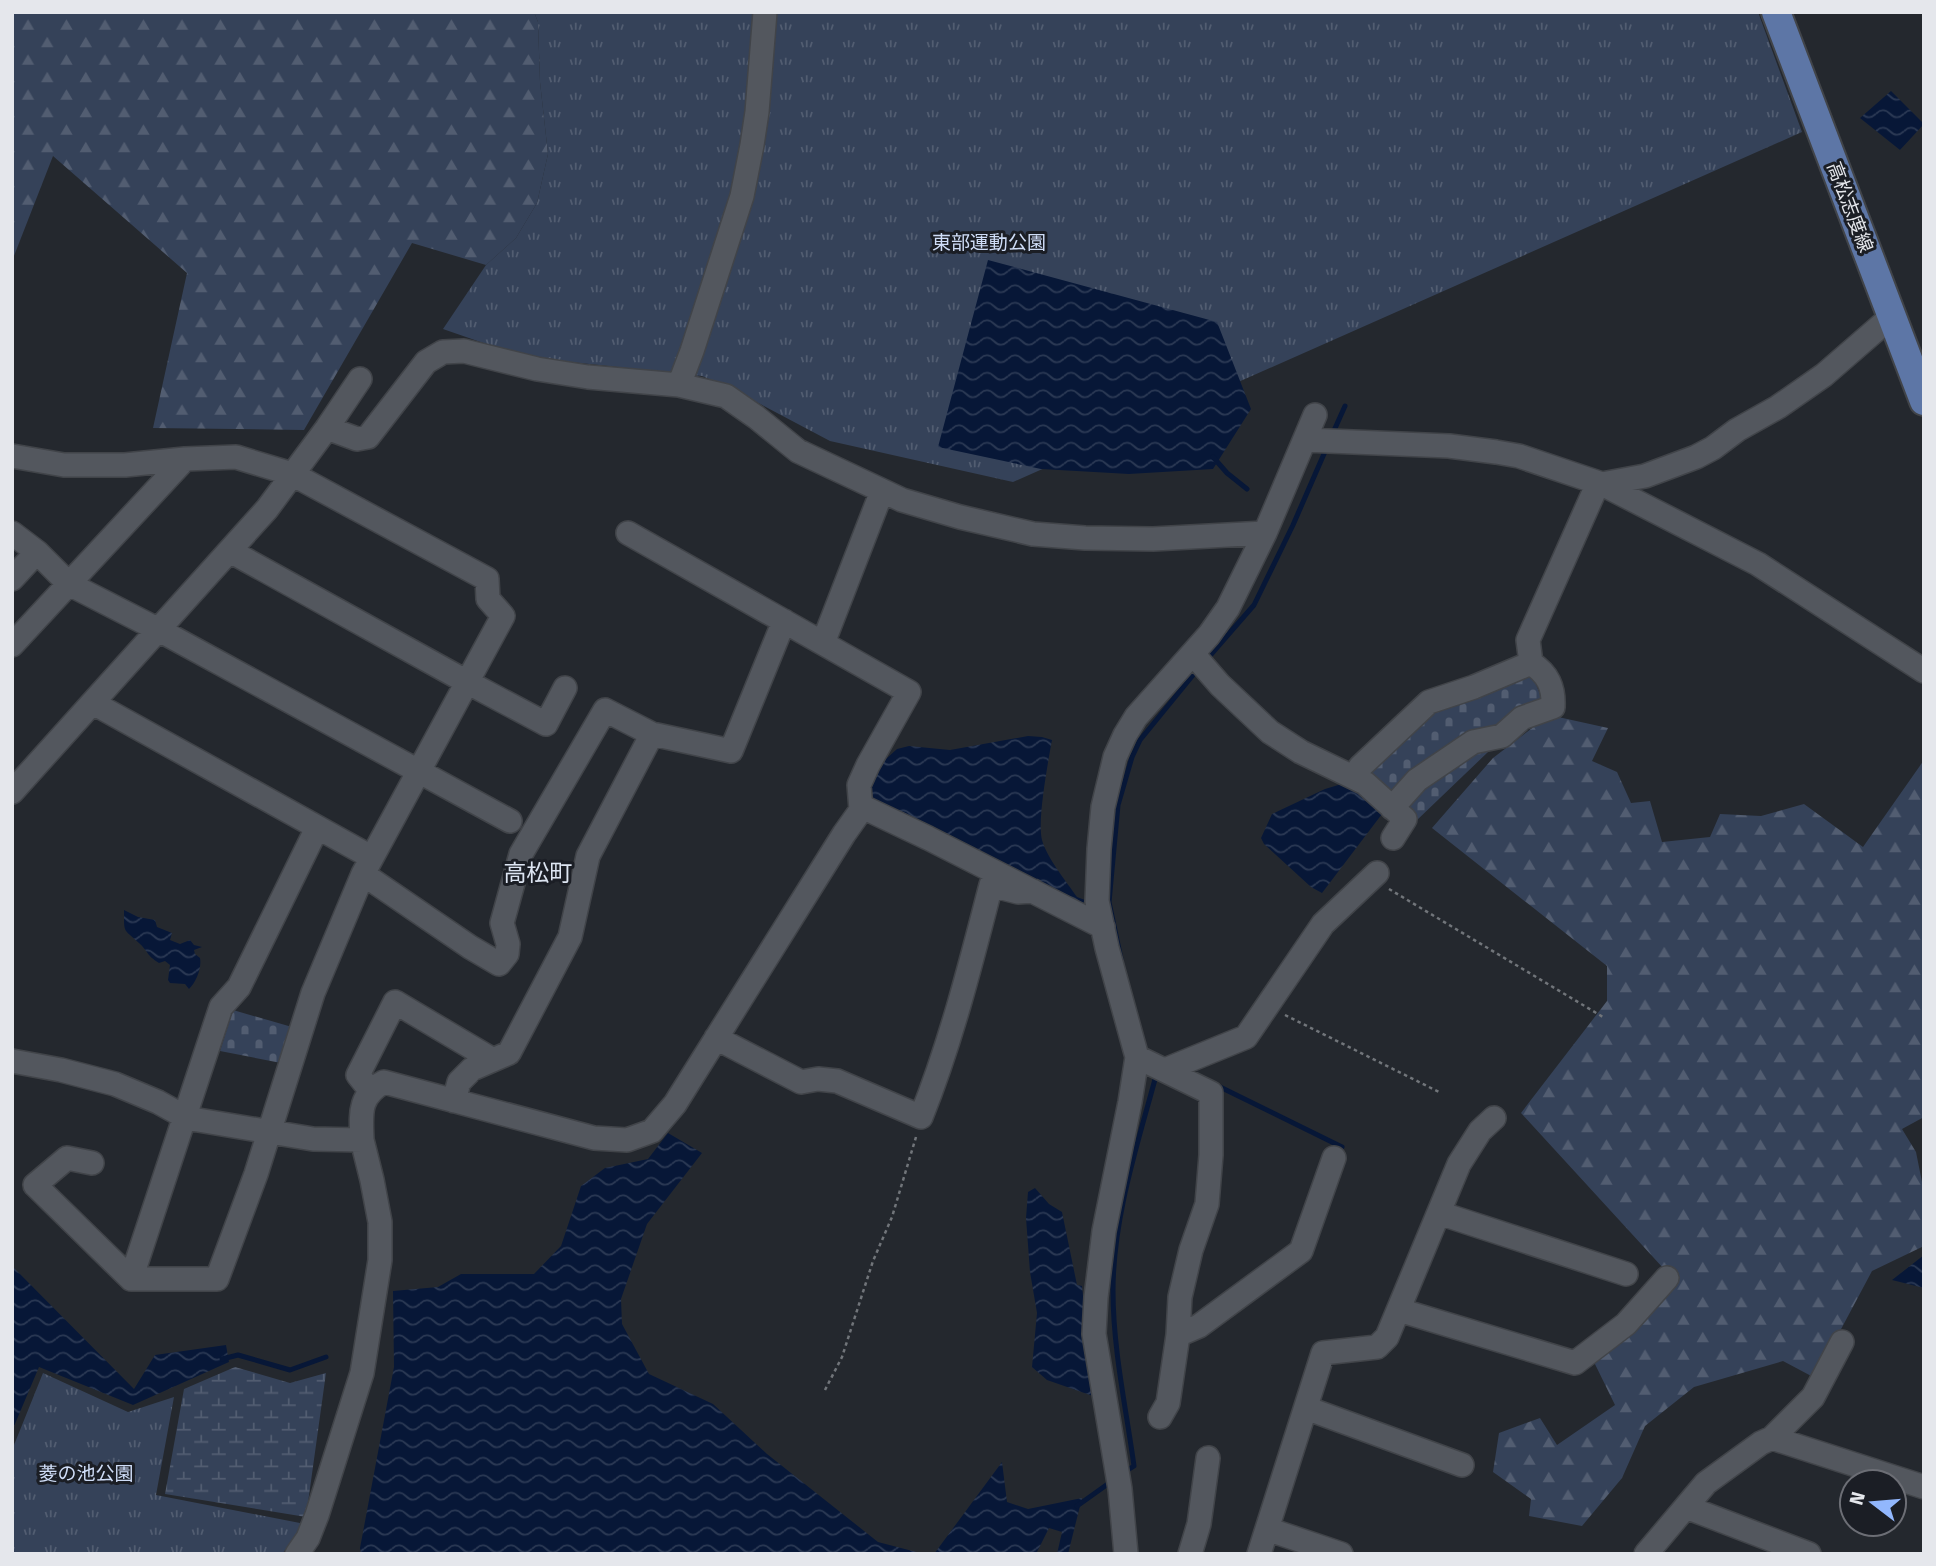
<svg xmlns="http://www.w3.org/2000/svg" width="1936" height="1566" font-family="'Fira Sans','Noto Sans JP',sans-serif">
	<defs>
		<pattern id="forest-firs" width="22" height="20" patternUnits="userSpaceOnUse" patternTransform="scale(1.75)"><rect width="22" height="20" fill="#354259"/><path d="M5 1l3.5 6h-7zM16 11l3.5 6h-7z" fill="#525d71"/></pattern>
		<pattern id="wetland-marsh" width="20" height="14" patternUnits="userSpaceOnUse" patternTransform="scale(1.75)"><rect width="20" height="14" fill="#354259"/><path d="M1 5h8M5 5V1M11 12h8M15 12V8" fill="none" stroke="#525d71"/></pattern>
		<pattern id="cemetery-stones" width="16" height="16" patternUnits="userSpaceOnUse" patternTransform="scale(1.75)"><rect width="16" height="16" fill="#354259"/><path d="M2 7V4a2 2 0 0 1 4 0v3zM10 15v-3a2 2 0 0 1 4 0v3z" fill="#525d71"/></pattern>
		<pattern id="park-tufts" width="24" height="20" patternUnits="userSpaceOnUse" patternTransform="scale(1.75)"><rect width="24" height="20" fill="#354259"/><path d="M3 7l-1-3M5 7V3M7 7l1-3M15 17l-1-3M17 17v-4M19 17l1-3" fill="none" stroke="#525d71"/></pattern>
		<pattern id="water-waves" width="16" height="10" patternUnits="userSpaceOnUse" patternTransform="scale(1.75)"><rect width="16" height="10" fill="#071737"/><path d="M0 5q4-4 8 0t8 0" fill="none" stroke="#2b3954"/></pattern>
	</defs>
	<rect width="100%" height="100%" fill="#24282e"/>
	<path fill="url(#forest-firs)" d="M12,12H534L538,22L540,82L548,154L537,203L516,238L486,265L412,243L304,430L153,428L187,273L53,156L12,261Z
		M1549,715L1608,728L1592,761L1617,772L1631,803L1650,801L1662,842L1710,837L1720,814L1761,816L1804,804L1863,847L1924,760V1117L1902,1129L1916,1152L1924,1192V1246L1872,1271L1815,1378L1783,1361L1694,1387L1645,1426L1622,1478L1582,1526L1529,1516L1531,1499L1493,1472L1499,1433L1540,1418L1557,1445L1615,1405L1593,1360L1675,1281L1521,1113L1607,1001V966L1432,828L1493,758Z"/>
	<path fill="url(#wetland-marsh)" d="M235,1367L290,1383L326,1373L306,1517L165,1494L184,1389Z"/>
	<path fill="url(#cemetery-stones)" d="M1530,669L1543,702L1530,728L1488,752L1416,821L1390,797L1366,767L1428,708Z
		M233,1010L292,1027L281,1063L220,1051Z"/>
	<path fill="url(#park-tufts)" d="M534,12H1758L1802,132L1013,482L830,441L732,389L702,376L524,357L443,329L486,265L516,238L537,203L548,154L540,82L538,22Z
		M43,1373L128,1412L174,1397L156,1495L305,1524L282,1554H12V1450Z"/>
	<path fill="url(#water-waves)" d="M1891,91L1924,124L1900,150L1860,118Z
		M988,260L1217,322L1251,409L1213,469L1129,474L1041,469L938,447Z
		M1028,736L1042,737L1052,740C1048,762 1037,821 1042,840C1047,858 1066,881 1077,897L1085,900L1080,907L870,798V778L877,767L897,749L909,746L950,750Z
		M1345,783L1374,803L1382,814L1322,893L1311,887L1264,844L1261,838L1272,814L1325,789Z
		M124,910L138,917L155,920L157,927L172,933L170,940L180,944L190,940L194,945L202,947L194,950L195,954L200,958C202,968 196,982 189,989L185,984L170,983L168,980L170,965L165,961L159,963C146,955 148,951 139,943C123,928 124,934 124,910Z
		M668,1133L702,1153L647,1224L621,1299L622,1324L649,1374L713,1404L767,1454L878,1542L924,1554H361L360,1548L394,1367L393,1291L438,1287L461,1274H534L561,1246L581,1186L605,1168L648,1159Z
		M1035,1188L1049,1204L1062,1212L1077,1285L1082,1286L1093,1396L1047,1380L1032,1367L1037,1313L1030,1272L1026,1218L1028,1192Z
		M1924,1255V1288L1892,1280Z
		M12,1266L134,1389L155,1355L226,1345L229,1362L133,1405L39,1367L12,1431Z
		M1002,1462L1007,1502L1028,1509L1082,1498L1068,1554H1057L1062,1532L1049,1528L1036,1554H934Z"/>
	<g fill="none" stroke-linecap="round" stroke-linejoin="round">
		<path stroke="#071737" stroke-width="5" d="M1332,435L1345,406
			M1213,457L1227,473L1247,489
			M1207,659L1254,605L1293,525L1327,447
			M1121,959L1109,902L1118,805L1132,757L1140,740L1198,669
			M1216,1085L1342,1147
			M222,1359L238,1355L290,1370L326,1357
			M1123,1473L1134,1466C1126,1408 1113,1349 1113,1291C1113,1217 1138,1143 1157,1072
			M1077,1506L1112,1481"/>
		<defs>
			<path id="minor" d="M679,385L692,351L742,196L752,145L757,112L765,12
				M327,428L357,439L368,437L426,362L443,352L464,351L537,369L588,377L679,385L726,396L756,417L798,451L902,500L960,517L1033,534L1085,538L1153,539L1265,533
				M1305,440L1449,446L1496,452L1519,456L1602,484L1758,564L1924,671
				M12,456L64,465H125L185,459L236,457L292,474L487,579L488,599L503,616L363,874L313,993L256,1174L217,1279H131
				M1602,484L1645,476L1696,457L1713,448L1737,430L1778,407L1824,375L1892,316
				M12,533L37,552L69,584L159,630L510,821
				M230,551L467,682L546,724L565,688
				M12,579L37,552
				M823,643L882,491
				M12,645L185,459
				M1193,654L1220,685L1270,732L1301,752L1365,783L1405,819L1393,838
				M93,703L371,857
				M1358,779L1360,767L1429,702L1474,687L1531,663
				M12,792L267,509L327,428L360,379
				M1392,808L1417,780L1473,742L1502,736L1522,718L1553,707C1554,687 1548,674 1531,663L1528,640L1598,483
				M861,810L867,809L928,838L1103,927
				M363,874L470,947L499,964L507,954L508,944L502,923L521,854L605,710L652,734
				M716,1038L801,1082L818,1079L837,1081L921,1117C951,1042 971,963 991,885L1018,892L1033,891
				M1137,1057L1211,1093V1155L1207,1204L1191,1250L1180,1297L1178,1335L1168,1403L1160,1417
				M12,1061L61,1070L115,1084L158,1102L185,1117L198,1120L313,1139L362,1140L372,1180L380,1222V1260L362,1373L317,1515L308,1538L297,1554
				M1165,1070L1246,1037L1323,924L1377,873
				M370,1090L358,1075L395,1002L493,1060
				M454,1101L459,1082L472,1069L509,1053L570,937L588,856L652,734L731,751L784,621
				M362,1140C361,1114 358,1096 384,1082L594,1138L627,1140L652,1131L675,1104L844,834L861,810L859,785L868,765L909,692L628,533
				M92,1163L67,1158L35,1185L131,1279L221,1007L239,987L317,828
				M1439,1213L1626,1274
				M1399,1310L1575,1363L1626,1324L1667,1278
				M1178,1335L1199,1326L1301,1251L1334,1158
				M1306,1408L1462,1465
				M1772,1438L1813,1397L1842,1342
				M1686,1507L1809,1554
				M1267,1529L1341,1554
				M1126,1554L1120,1489L1094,1334L1096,1297L1104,1231L1130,1102L1137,1057L1107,948L1097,901L1099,849L1103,807L1115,757L1125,735L1136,717L1209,635L1228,608L1265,533L1315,415
				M1190,1554L1199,1524L1208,1458
				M1259,1554L1323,1353L1377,1347L1387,1337L1459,1164L1480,1131L1494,1118
				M1646,1554L1706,1483L1761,1443L1772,1438L1924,1487"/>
			<path id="major" d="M1776,12L1924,401"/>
		</defs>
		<use href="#minor" stroke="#414449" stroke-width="26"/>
		<use href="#major" stroke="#414449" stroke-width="32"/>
		<path stroke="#71757a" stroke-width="2.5" stroke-dasharray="3.5 3.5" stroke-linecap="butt" d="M1389,889L1603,1017
			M1285,1015L1439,1092
			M825,1390L842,1357L873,1261L892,1217L916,1137"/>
		<use href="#minor" stroke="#53575e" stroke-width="23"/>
		<use href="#major" stroke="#5d76a6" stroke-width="28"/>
	</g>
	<g text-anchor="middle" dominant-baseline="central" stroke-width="6" stroke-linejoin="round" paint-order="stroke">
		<g font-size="19" fill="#e5e7ec" stroke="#1b1e25">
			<text transform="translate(1850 207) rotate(69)">高松志度線</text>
		</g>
		<g font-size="19" fill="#cfddf7" stroke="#1b1e25">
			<text x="989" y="242">東部運動公園</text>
			<text x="86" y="1473">菱の池公園</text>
		</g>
		<g font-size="23" fill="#dde5f2" stroke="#1b1e25">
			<text x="538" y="873">高松町</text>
		</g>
	</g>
	<rect width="1936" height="1566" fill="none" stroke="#e5e7ec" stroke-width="28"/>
	<g transform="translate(1873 1503) rotate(286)"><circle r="33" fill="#1b1e25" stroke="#6c6e75" stroke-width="2"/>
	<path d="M0-5L12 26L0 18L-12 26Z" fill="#92b7fd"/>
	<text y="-10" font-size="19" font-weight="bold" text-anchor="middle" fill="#e5e7ec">N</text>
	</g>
</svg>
